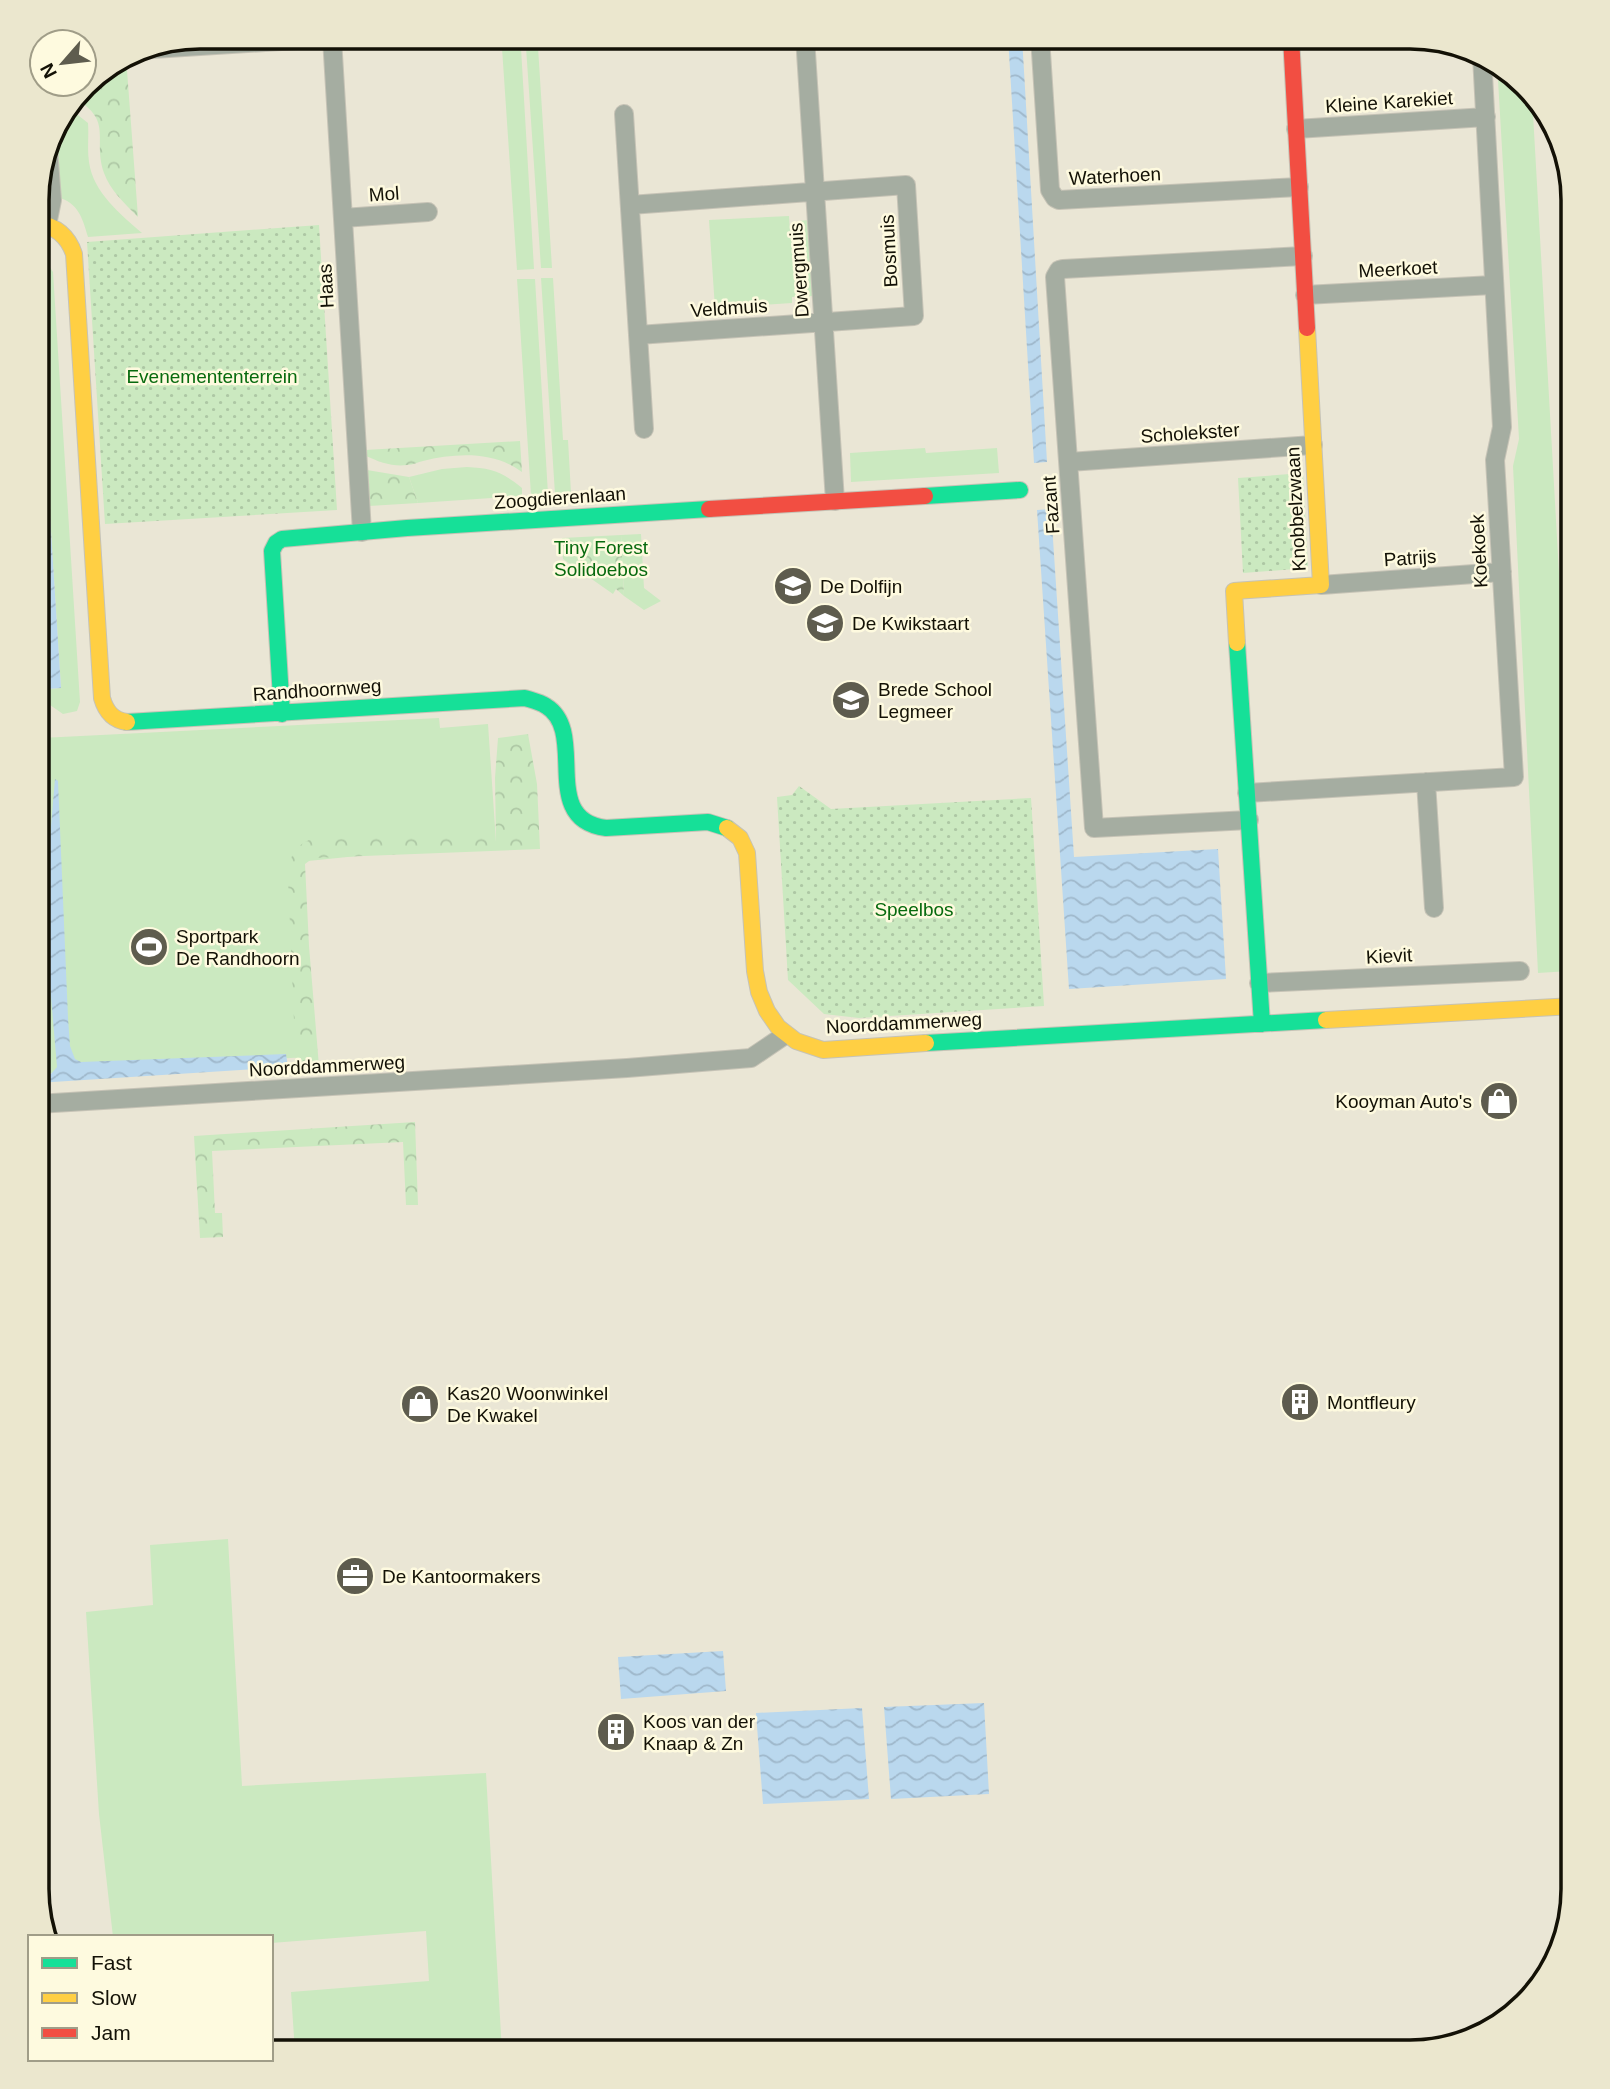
<svg xmlns="http://www.w3.org/2000/svg" width="1610" height="2089" font-family="Helvetica,sans-serif">
	<defs>
		<pattern id="forest-crowns" width="20" height="18" patternUnits="userSpaceOnUse" patternTransform="scale(1.75)"><rect width="20" height="18" fill="#cbe9c0"/><path d="M2 6a3 3 0 1 1 6 0M12 15a3 3 0 1 1 6 0" fill="none" stroke="#adc7a4"/></pattern>
		<pattern id="park-dots" width="8" height="8" patternUnits="userSpaceOnUse" patternTransform="scale(1.75)"><rect width="8" height="8" fill="#cbe9c0"/><path d="M2 2h.1M6 6h.1" fill="none" stroke="#adc7a4" stroke-width="1.8" stroke-linecap="round"/></pattern>
		<pattern id="water-waves" width="16" height="10" patternUnits="userSpaceOnUse" patternTransform="scale(1.75)"><rect width="16" height="10" fill="#bad8ee"/><path d="M0 5q4-4 8 0t8 0" fill="none" stroke="#9fb8cb"/></pattern>
	</defs>
	<rect width="100%" height="100%" fill="#eae6d5"/>
	<path fill="#cbe9c0" d="M526,47H538L552,268H541Z
		M502,48H521L534,269L517,270Z
		M1497,63L1532,96L1566,697L1563,831L1569,971L1538,973L1513,466L1519,439Z
		M69,108L88,123C89,136 87,149 89,162C93,192 121,215 142,233L88,237C82,216 78,203 57,197L52,135L54,128Z
		M789,216L790,231L800,230L799,221L808,220L813,296L792,297V303L715,308L709,220Z
		M37,256L43,257L53,272L80,702L77,711L63,714L50,705L47,689L61,688L37,312Z
		M541,278H553L563,440H568L571,493L555,494Z
		M517,279H535L548,494L531,495Z
		M925,448L926,453L997,448L999,473L851,482L850,453Z
		M467,467C491,468 503,472 522,488V496L418,503L409,477L442,469Z
		M641,534L644,588L661,601L644,610L624,596L621,535Z
		M37,687L41,738L439,718L440,728L488,724L496,842L298,862L307,1057L37,1074Z
		M228,1539L242,1786L486,1773L502,2052H295L291,1992L429,1981L426,1931L271,1943V1937H113L99,1814L86,1612L153,1605L150,1545Z"/>
	<path fill="url(#forest-crowns)" d="M126,57L138,217C125,204 110,190 104,173C92,139 114,122 76,99L92,78Z
		M520,441L522,472C494,451 456,453 423,461C418,462 413,465 407,465C393,467 379,462 366,456L365,450Z
		M367,470L409,477L418,503L369,506Z
		M621,535L624,596L616,589L613,594L563,559L562,538Z
		M528,734L537,784L540,849L313,858L305,864L309,946L319,1066L296,1068L288,879C291,859 289,850 309,840L475,833L496,842L495,778L498,738Z
		M415,1122L418,1205H406L403,1142L212,1151L215,1213H222L223,1237L200,1238L194,1136Z"/>
	<path fill="url(#park-dots)" d="M319,225L337,510L105,524L87,242Z
		M1303,473L1308,568L1243,573L1238,478Z
		M799,786L831,809L1031,798L1044,1006L859,1018L824,1014L788,980L777,797L792,795Z"/>
	<path fill="url(#water-waves)" d="M1008,37H1022L1047,462L1034,463Z
		M37,312L61,688L47,689L37,629Z
		M1051,509L1074,857L1218,849L1226,979L1069,989L1037,510Z
		M55,779L58,781L68,1018L70,1046L75,1059L81,1062L286,1054L288,1067L37,1083V1075L51,1074L57,1067L45,926V896Z
		M723,1651L726,1691L621,1699L618,1657Z
		M984,1703L989,1794L891,1799L884,1707Z
		M862,1708L869,1799L763,1804L756,1713Z"/>
	<g fill="none" stroke-linecap="round" stroke-linejoin="round">
		<defs>
			<path id="street" d="M805,37L835,501
				M1040,37L1050,190L1055,198L1059,200L1299,187
				M332,38L362,532
				M137,50L345,37
				M624,114L644,429
				M1296,129L1486,117
				M630,205L906,185L914,316L638,335
				M343,218L428,212
				M47,225L52,200L48,149
				M1305,295L1493,285
				M1069,462L1313,445
				M1321,585L1502,572
				M1426,782L1434,908
				M1247,793L1514,777L1495,460L1502,427L1482,56
				M1249,820L1094,828L1055,277L1059,270L1063,269L1303,256
				M1259,983L1520,971
				M37,1104L627,1068L751,1058L785,1035"/>
			<path id="fast" d="M925,496L1020,490
				M1237,643L1262,1024
				M282,714L272,551L276,543L282,539L407,528L709,509
				M127,722L525,698C531,700 540,702 546,706C589,732 538,820 606,828L708,822L727,828
				M926,1043L1326,1020"/>
			<path id="slow" d="M37,223C56,226 68,236 74,254L102,698C106,712 113,720 127,722
				M1237,643L1234,591L1321,585L1307,328
				M727,828L740,838L747,853L755,971L759,992L767,1011L778,1027L796,1041L823,1050L926,1043
				M1326,1020L1573,1006"/>
			<path id="jam" d="M1291,37L1307,328
				M709,509L925,496"/>
		</defs>
		<use href="#street" stroke="#c6c3b6" stroke-width="20"/>
		<use href="#fast" stroke="#c6c3b6" stroke-width="18"/>
		<use href="#slow" stroke="#c6c3b6" stroke-width="18"/>
		<use href="#jam" stroke="#c6c3b6" stroke-width="18"/>
		<use href="#street" stroke="#a5ada1" stroke-width="18"/>
		<use href="#fast" stroke="#16e098" stroke-width="16"/>
		<use href="#slow" stroke="#ffcf43" stroke-width="16"/>
		<use href="#jam" stroke="#f24e42" stroke-width="16"/>
	</g>
	<defs>
		<symbol id="school-disc" viewBox="-11 -11 22 22"><circle r="9.5" fill="#5e5c4e" stroke="#fefadf"/><path d="M0-5L7-2L0 1L-7-2ZM-4 1L0 2.5L4 1V4Q0 6-4 4Z" fill="#fff"/></symbol>
		<symbol id="stadium-disc" viewBox="-11 -11 22 22"><circle r="9.5" fill="#5e5c4e" stroke="#fefadf"/><path d="M0-5a6.5 5 0 1 0 0 10a6.5 5 0 1 0 0-10ZM-3.5-1.8h7v3.6h-7Z" fill="#fff"/></symbol>
		<symbol id="shop-disc" viewBox="-11 -11 22 22"><circle r="9.5" fill="#5e5c4e" stroke="#fefadf"/><path d="M-5-2.5h2.3a2.7 3.5 0 0 1 5.4 0H5L5.5 6h-11ZM-1.5-2.5h3a1.5 2.3 0 0 0-3 0Z" fill="#fff"/></symbol>
		<symbol id="building-disc" viewBox="-11 -11 22 22"><circle r="9.5" fill="#5e5c4e" stroke="#fefadf"/><path d="M-4-6H4V6H1V3H-1V6H-4ZM-2.5-4.3h1.7v1.8h-1.7ZM.8-4.3h1.7v1.8H.8ZM-2.5-1h1.7V.8h-1.7ZM.8-1h1.7V.8H.8Z" fill="#fff"/></symbol>
		<symbol id="office-disc" viewBox="-11 -11 22 22"><circle r="9.5" fill="#5e5c4e" stroke="#fefadf"/><path d="M-6-3h4V-5.5h4V-3h4V5H-6ZM-1-4.5V-3h2v-1.5ZM-6 0V1H6V0Z" fill="#fff"/></symbol>
	</defs>
	<g fill-rule="evenodd">
		<use href="#school-disc" x="771" y="564" width="44" height="44"/>
		<use href="#school-disc" x="803" y="601" width="44" height="44"/>
		<use href="#school-disc" x="829" y="678" width="44" height="44"/>
		<use href="#stadium-disc" x="127" y="925" width="44" height="44"/>
		<use href="#shop-disc" x="1477" y="1079" width="44" height="44"/>
		<use href="#building-disc" x="1278" y="1380" width="44" height="44"/>
		<use href="#shop-disc" x="398" y="1382" width="44" height="44"/>
		<use href="#office-disc" x="333" y="1554" width="44" height="44"/>
		<use href="#building-disc" x="594" y="1710" width="44" height="44"/>
	</g>
	<g text-anchor="middle" dominant-baseline="central" stroke-width="5" stroke-linejoin="round" paint-order="stroke">
		<g font-size="19" fill="#131106" stroke="#fefadf">
			<text transform="translate(1389 102) rotate(-4)">Kleine Karekiet</text>
			<text transform="translate(1115 176) rotate(-3)">Waterhoen</text>
			<text transform="translate(384 194) rotate(-4)">Mol</text>
			<text transform="translate(889 251) rotate(-93)">Bosmuis</text>
			<text transform="translate(1398 269) rotate(-3)">Meerkoet</text>
			<text transform="translate(799 270) rotate(-94)">Dwergmuis</text>
			<text transform="translate(326 286) rotate(-93)">Haas</text>
			<text transform="translate(729 308) rotate(-4)">Veldmuis</text>
			<text transform="translate(1190 433) rotate(-4)">Scholekster</text>
			<text transform="translate(560 498) rotate(-4)">Zoogdierenlaan</text>
			<text transform="translate(1051 505) rotate(-94)">Fazant</text>
			<text transform="translate(1296 509) rotate(-93)">Knobbelzwaan</text>
			<text transform="translate(1479 551) rotate(-93)">Koekoek</text>
			<text transform="translate(1410 558) rotate(-4)">Patrijs</text>
			<text transform="translate(317 690) rotate(-4)">Randhoornweg</text>
			<text transform="translate(1389 956) rotate(-3)">Kievit</text>
			<text transform="translate(904 1023) rotate(-3)">Noorddammerweg</text>
			<text transform="translate(327 1066) rotate(-3)">Noorddammerweg</text>
		</g>
		<g font-size="19" fill="#076a0e" stroke="#fefadf">
			<text x="212" y="376">Evenemententerrein</text>
			<text x="601" y="547">Tiny Forest<tspan x="601" dy="22">Solidoebos</tspan></text>
			<text x="914" y="909">Speelbos</text>
		</g>
		<g font-size="19" fill="#131106" stroke="#fefadf" text-anchor="start">
			<text x="820" y="586">De Dolfijn</text>
			<text x="852" y="623">De Kwikstaart</text>
			<text x="878" y="689">Brede School<tspan x="878" dy="22">Legmeer</tspan></text>
			<text x="176" y="936">Sportpark<tspan x="176" dy="22">De Randhoorn</tspan></text>
			<text x="1472" y="1101" text-anchor="end">Kooyman Auto's</text>
			<text x="447" y="1393">Kas20 Woonwinkel<tspan x="447" dy="22">De Kwakel</tspan></text>
			<text x="1327" y="1402">Montfleury</text>
			<text x="382" y="1576">De Kantoormakers</text>
			<text x="643" y="1721">Koos van der<tspan x="643" dy="22">Knaap &amp; Zn</tspan></text>
		</g>
	</g>
	<path d="M0 0H1610V2089H0ZM200 49H1410A151 151 0 0 1 1561 200V1889A151 151 0 0 1 1410 2040H200A151 151 0 0 1 49 1889V200A151 151 0 0 1 200 49Z" fill="#ebe7ce" fill-rule="evenodd"/>
	<path fill="none" stroke="#131106" stroke-width="3.5" d="M200 49H1410A151 151 0 0 1 1561 200V1889A151 151 0 0 1 1410 2040H200A151 151 0 0 1 49 1889V200A151 151 0 0 1 200 49Z"/>
	<rect x="28" y="1935" width="245" height="126" fill="#fefadf" stroke="#a09d88" stroke-width="2"/>
	<rect x="42" y="1958" width="35" height="10" fill="#16e098" stroke="#a09d88" stroke-width="2"/>
	<text x="91" y="1970" font-size="21" fill="#131106">Fast</text>
	<rect x="42" y="1993" width="35" height="10" fill="#ffcf43" stroke="#a09d88" stroke-width="2"/>
	<text x="91" y="2005" font-size="21" fill="#131106">Slow</text>
	<rect x="42" y="2028" width="35" height="10" fill="#f24e42" stroke="#a09d88" stroke-width="2"/>
	<text x="91" y="2040" font-size="21" fill="#131106">Jam</text>
	<g transform="translate(63 63) rotate(242)"><circle r="33" fill="#fefadf" stroke="#a09d88" stroke-width="2"/>
	<path d="M0-5L12 26L0 18L-12 26Z" fill="#5e5c4e"/>
	<text y="-10" font-size="19" font-weight="bold" text-anchor="middle" fill="#131106">N</text>
	</g>
</svg>
